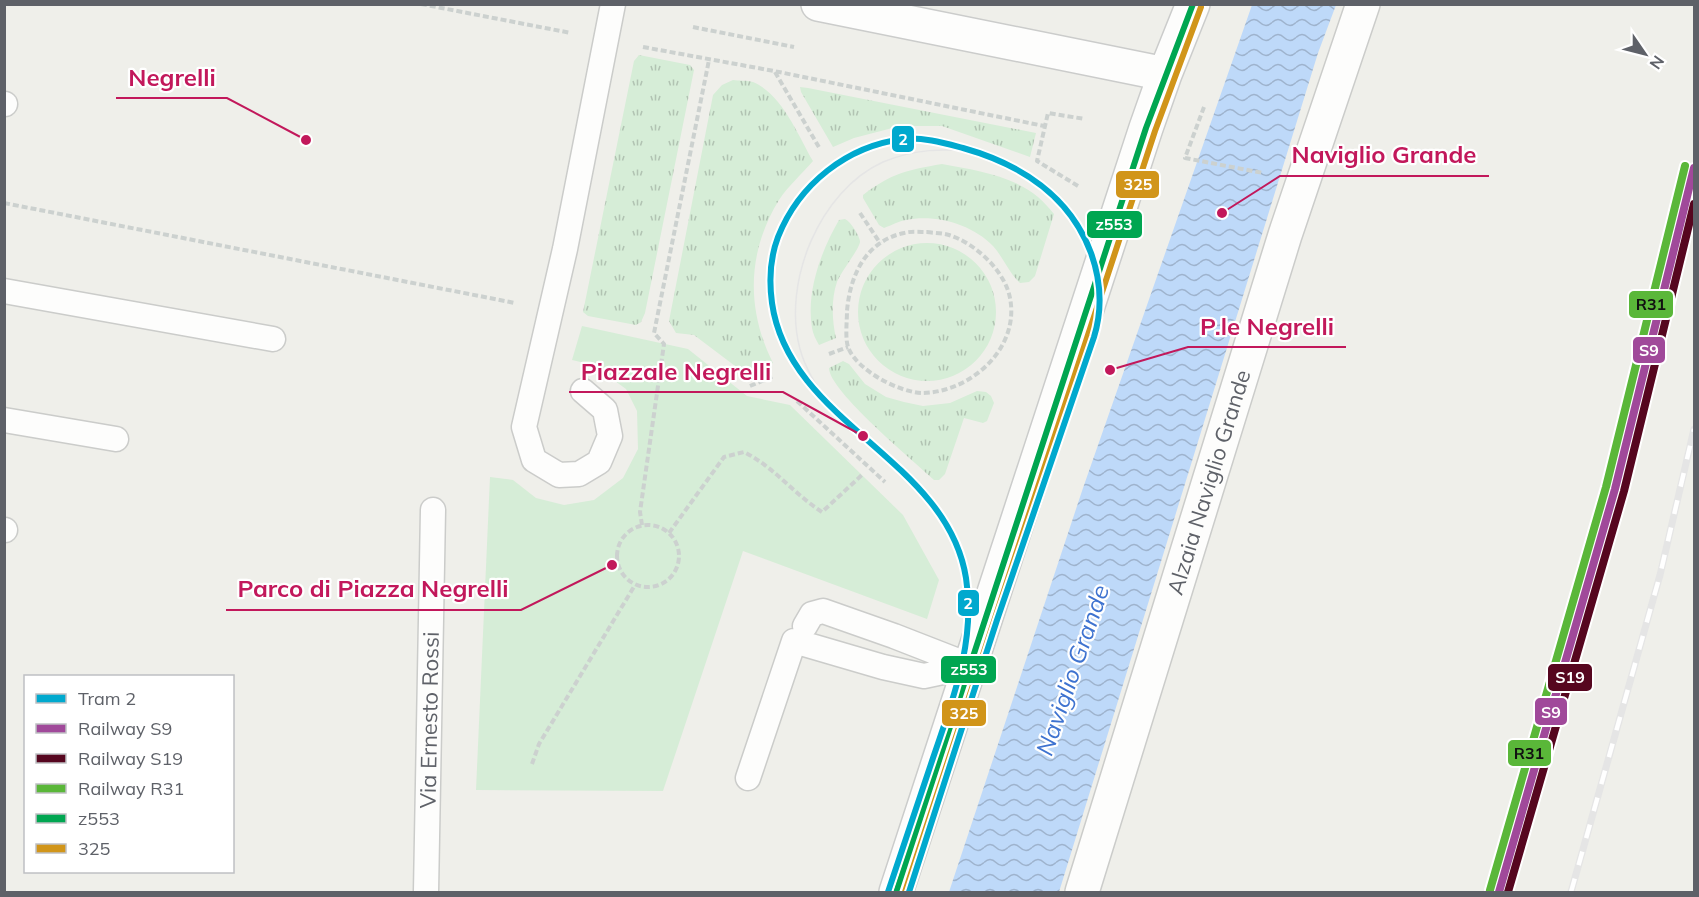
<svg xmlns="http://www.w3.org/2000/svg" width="1699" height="897" font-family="Mulish,sans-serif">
	<defs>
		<pattern id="grass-tufts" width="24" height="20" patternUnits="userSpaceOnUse" patternTransform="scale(1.5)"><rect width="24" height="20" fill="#d6edd7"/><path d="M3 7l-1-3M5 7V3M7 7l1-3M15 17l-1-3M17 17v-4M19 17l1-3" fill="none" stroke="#b1c3b2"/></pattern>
		<pattern id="water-waves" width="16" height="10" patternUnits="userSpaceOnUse" patternTransform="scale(1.5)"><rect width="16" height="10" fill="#bed9f9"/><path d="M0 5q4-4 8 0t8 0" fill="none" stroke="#9eb3cd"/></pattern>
	</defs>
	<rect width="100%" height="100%" fill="#efefea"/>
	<path fill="url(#grass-tufts)" d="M639,55L690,65L694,70L645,313L641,322L636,325L588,316L583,312L634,61Z
		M733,80C739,81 747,80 753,82C782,94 798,135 813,161C802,174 788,186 779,200C747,252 746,309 773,363L747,375L694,335L676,333L669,321L713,95L722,85Z
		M800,87L808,88L1036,133L1030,157L942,126H900L854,138L833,147L801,92Z
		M942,164C974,170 1012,175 1038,197C1044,202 1049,208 1054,214L1035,276L1029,282L1020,283C1009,273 1003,257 993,246C972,224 935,214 906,220C899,221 892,225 884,228L879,225L863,198V195C892,173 907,170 942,164Z
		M845,219C851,222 859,235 860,241C861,247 840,273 837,282C831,299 832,321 836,338L819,345C816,340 813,334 812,328C806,292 821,251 839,220Z
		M858 312a69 69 0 1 1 138 0a69 69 0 1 1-138 0Z
		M843,361L849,364L865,384L886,397L904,402L923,406L950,403L977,391L986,392L991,396L994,403L987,421L983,423L964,418L945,474L939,480H934C914,461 829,391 829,368Z"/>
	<path fill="#d6edd7" d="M582,326L688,349L747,396L790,405L903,515L939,580L927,619L743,551L663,791L476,790L490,477L513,480L536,498L564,505L594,500L623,478L638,449L637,411L626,389L593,365L572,360Z"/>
	<path fill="url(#water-waves)" d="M1252,5H1336L1318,53L1059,892H949L1083,488Z"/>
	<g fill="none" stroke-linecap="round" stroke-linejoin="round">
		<defs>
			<g id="lane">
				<path d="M4,104H5"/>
				<path d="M4,291L273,339"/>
				<path d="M583,391L605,410L610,436L599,462L579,474L559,475L534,460L524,427L565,249L613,4"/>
				<path d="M4,420L116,439"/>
				<path d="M4,530H5"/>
				<path d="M748,778L794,641L883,667L924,676L971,666L894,636L823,611L812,614L805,626"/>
				<path id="s1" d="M426,892L433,510"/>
			</g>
			<g id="street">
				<path id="s2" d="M1082,892L1285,235L1363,4"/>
			</g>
			<path id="secondary" d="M818,4L1165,74
				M896,892L1146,128L1165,74L1193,4"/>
		</defs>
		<use href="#lane" stroke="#cbccca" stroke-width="27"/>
		<use href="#street" stroke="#cbccca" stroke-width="36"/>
		<use href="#secondary" stroke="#cbcccb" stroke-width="36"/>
		<path stroke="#ccd1cf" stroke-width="4" stroke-dasharray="6 3" stroke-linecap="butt" d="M421,4L571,33
			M693,27L794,47
			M643,47L774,71L1044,126
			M775,72L820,149
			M1204,107L1185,158L1263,173
			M1078,186L1037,161L1048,113L1085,119
			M4,203L515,303
			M860,213L880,243
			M927,232C934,233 942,233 949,235C975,243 1005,271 1010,298C1020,349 970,392 923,393C900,393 856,370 848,347C845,338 847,321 847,311C850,275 866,241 904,233C911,231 920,232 927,232Z
			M829,354L848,347
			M750,386L774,376
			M797,401L885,482
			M617 556a31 31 0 1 1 62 0a31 31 0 1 1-62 0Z
			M642,525L640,512L664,344L654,333L709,60
			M669,533L724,457L744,452C774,467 794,494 822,512L863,474
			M532,764L539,744L635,585"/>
		<use href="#lane" stroke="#fdfdfc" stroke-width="24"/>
		<use href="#street" stroke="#fdfdfc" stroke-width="33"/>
		<use href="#secondary" stroke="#fdfdfc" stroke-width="33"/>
		<path stroke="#e5e5e5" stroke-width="1.5" d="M831,405C817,388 806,371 800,349C782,283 819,191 883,162C914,149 944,148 977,152"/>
		<defs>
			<path id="rail" d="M1571,892L1660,575L1694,429"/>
		</defs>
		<use href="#rail" stroke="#e5e5e5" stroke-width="7"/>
		<use href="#rail" stroke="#fff" stroke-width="4.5" stroke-dasharray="14" stroke-linecap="butt"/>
		<defs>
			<path id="bus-1" d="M896,892L1146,128L1193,4"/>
			<path id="bus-2" d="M905,892L1155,131L1201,7"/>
		</defs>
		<use href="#bus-1" stroke="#fff" stroke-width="10"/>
		<use href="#bus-2" stroke="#fff" stroke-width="10"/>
		<use href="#bus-1" stroke="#00a651" stroke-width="6"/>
		<use href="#bus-2" stroke="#d1951a" stroke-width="6"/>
		<defs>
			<path id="rail-1" d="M1499,892L1615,489L1694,168"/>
			<path id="rail-2" d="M1508,892L1624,491L1694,204"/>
			<path id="rail-3" d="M1490,890L1606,487L1685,166"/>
		</defs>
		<use href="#rail-1" stroke="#fff" stroke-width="12"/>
		<use href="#rail-2" stroke="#fff" stroke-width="12"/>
		<use href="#rail-3" stroke="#fff" stroke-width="12"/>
		<use href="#rail-1" stroke="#a0499a" stroke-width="8"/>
		<use href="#rail-2" stroke="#56061f" stroke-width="8"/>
		<use href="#rail-3" stroke="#5ab739" stroke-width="8"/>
		<defs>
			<path id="tram-1" d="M888,892C903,847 918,802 933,758C953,699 976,641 966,578C947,458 789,424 772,303C769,281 770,258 778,237C799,184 847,146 903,139C923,137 944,143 963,148C1020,164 1070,196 1091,253C1101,281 1103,308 1094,337L997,620L909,892"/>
		</defs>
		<use href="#tram-1" stroke="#fff" stroke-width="10"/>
		<use href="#tram-1" stroke="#00a9ce" stroke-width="6"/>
	</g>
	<g text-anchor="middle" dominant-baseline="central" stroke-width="4.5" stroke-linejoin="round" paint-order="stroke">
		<g font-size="22" fill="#5e6168" stroke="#fff">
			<text stroke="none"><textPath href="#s2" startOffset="429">Alzaia Naviglio Grande</textPath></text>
			<text stroke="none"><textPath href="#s1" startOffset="172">Via Ernesto Rossi</textPath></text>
		</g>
		<g font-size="24" font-style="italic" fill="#3e73d0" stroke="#fff">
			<text transform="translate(1072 670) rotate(-71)">Naviglio Grande</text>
		</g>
	</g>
	<path fill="none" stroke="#c2185b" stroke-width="2" d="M306 140L227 98H116M1222 213L1280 176H1489M1110 370L1188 347H1346M863 436L783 392H569M612 565L521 610H226"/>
	<g fill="#c2185b" stroke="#fff" stroke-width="2">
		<circle cx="306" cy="140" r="6"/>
		<circle cx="1222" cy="213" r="6"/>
		<circle cx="1110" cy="370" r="6"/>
		<circle cx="863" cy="436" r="6"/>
		<circle cx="612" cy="565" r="6"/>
	</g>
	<g font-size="24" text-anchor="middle" font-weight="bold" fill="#c2185b" stroke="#fff" stroke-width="4.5" stroke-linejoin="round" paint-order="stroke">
		<text x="172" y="86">Negrelli</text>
		<text x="1384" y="163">Naviglio Grande</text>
		<text x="1267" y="335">P.le Negrelli</text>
		<text x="676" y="380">Piazzale Negrelli</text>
		<text x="373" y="597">Parco di Piazza Negrelli</text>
	</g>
	<g stroke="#fff" stroke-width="2">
		<rect x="891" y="125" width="24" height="28" rx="6" fill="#00a9ce"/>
		<rect x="1115" y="170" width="45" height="29" rx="6" fill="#d1951a"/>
		<rect x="1086" y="210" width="57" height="29" rx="6" fill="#00a651"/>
		<rect x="1628" y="290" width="46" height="29" rx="6" fill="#5ab739"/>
		<rect x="1632" y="336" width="34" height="28" rx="6" fill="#a0499a"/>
		<rect x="957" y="589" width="23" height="28" rx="6" fill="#00a9ce"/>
		<rect x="940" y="655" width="57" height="29" rx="6" fill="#00a651"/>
		<rect x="1547" y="663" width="46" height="29" rx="6" fill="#56061f"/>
		<rect x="1534" y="697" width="34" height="29" rx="6" fill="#a0499a"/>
		<rect x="941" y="699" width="46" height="28" rx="6" fill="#d1951a"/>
		<rect x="1507" y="739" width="45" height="28" rx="6" fill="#5ab739"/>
	</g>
	<g font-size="16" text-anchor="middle" font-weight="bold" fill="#fff">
		<text x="903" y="145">2</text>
		<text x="1138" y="190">325</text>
		<text x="1114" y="230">z553</text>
		<text x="1649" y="356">S9</text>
		<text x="968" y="609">2</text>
		<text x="969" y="675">z553</text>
		<text x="1570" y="683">S19</text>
		<text x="1551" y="718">S9</text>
		<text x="964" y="719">325</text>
	</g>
	<g font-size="16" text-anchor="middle" font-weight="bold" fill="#111">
		<text x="1651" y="310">R31</text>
		<text x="1529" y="759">R31</text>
	</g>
	<rect width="1699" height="897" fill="none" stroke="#5e6168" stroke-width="12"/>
	<rect x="24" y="675" width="210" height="198" fill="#ffffff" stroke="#bfc0c3" stroke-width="1.5"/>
	<rect x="36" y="694" width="30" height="9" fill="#00a9ce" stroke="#bfc0c3" stroke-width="1.5"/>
	<text x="78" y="705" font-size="18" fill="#5e6168">Tram 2</text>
	<rect x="36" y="724" width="30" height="9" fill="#a0499a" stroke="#bfc0c3" stroke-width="1.5"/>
	<text x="78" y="735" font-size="18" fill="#5e6168">Railway S9</text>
	<rect x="36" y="754" width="30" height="9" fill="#56061f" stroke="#bfc0c3" stroke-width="1.5"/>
	<text x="78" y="765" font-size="18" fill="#5e6168">Railway S19</text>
	<rect x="36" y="784" width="30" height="9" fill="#5ab739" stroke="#bfc0c3" stroke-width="1.5"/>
	<text x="78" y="795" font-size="18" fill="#5e6168">Railway R31</text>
	<rect x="36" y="814" width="30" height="9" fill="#00a651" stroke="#bfc0c3" stroke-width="1.5"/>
	<text x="78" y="825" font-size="18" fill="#5e6168">z553</text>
	<rect x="36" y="844" width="30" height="9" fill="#d1951a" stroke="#bfc0c3" stroke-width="1.5"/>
	<text x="78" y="855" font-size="18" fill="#5e6168">325</text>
	<g transform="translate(1645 54) rotate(125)" stroke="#ffffff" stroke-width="4.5" paint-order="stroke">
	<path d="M0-4.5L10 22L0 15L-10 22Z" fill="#5e6168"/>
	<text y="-9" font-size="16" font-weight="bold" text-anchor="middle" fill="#5e6168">N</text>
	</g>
</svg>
